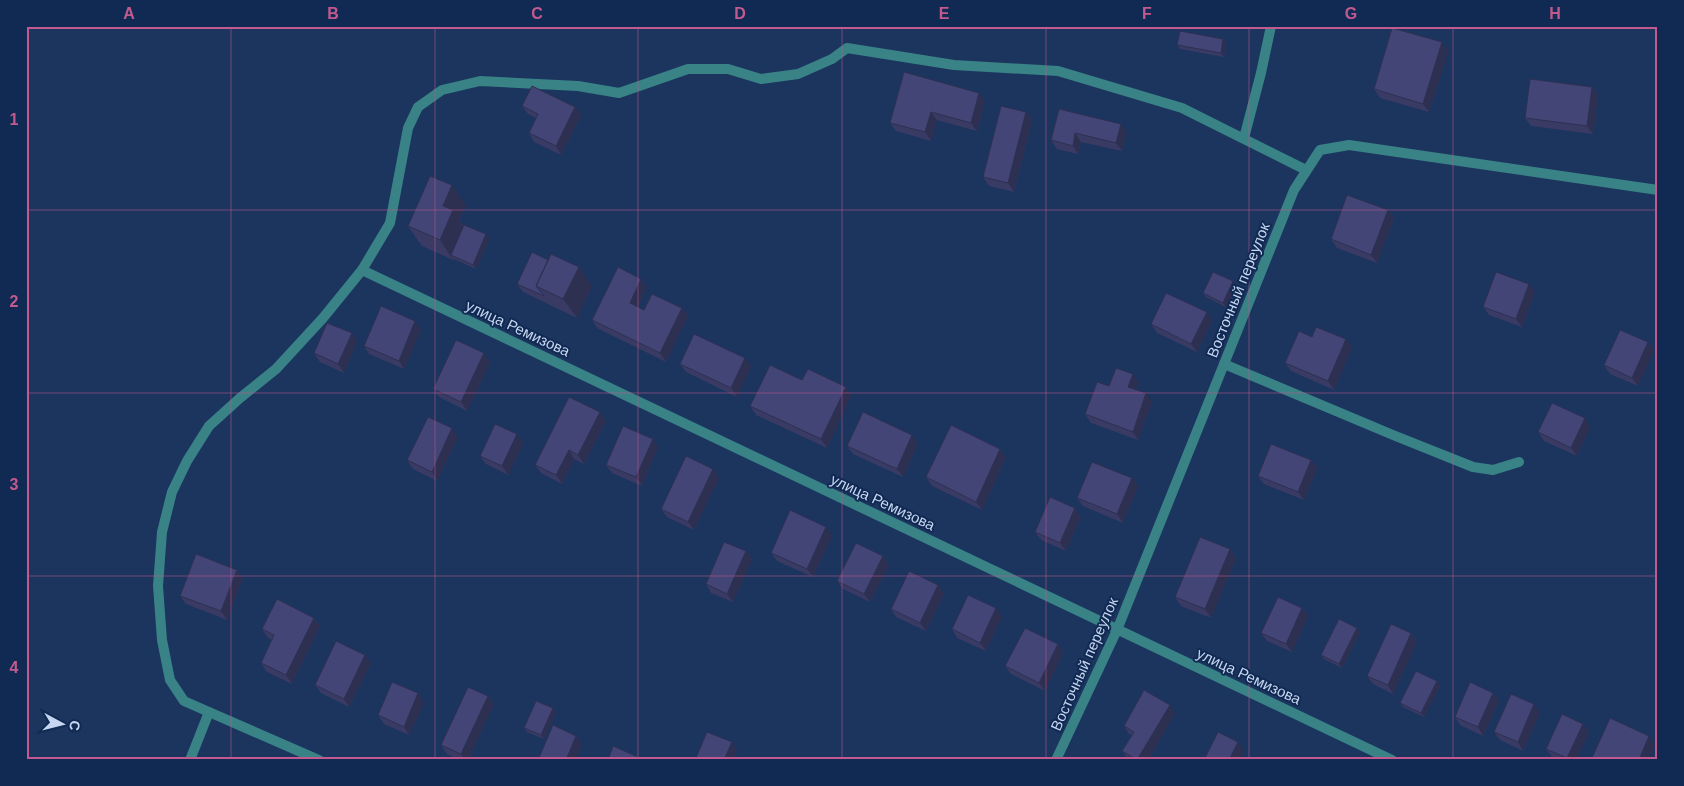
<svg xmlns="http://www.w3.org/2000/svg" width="1684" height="786" font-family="Helvetica,sans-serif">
	<rect width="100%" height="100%" fill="#1b355e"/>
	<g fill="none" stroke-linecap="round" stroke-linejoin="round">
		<path stroke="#398286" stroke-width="10" d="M1244,138L1261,73L1271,26
			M1224,364L1393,435L1473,467L1493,470L1519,462
			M190,760L209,712L184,701L170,680L162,640L158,586L162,532L172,492L187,461L209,426L240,398L276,369L323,318L362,270L390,223L408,128L418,107L442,90L480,81L578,86L619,93L688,69H728L761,79L798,74L832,59L847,48L954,65L1058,71L1182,108L1306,170"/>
		<path stroke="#398286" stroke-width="10" d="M362,270L1392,760
			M209,712L319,760
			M1056,760L1117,630L1294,190L1320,150L1349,145L1658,190"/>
	</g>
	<path fill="#393b65" d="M1223,39L1226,43L1224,57L1180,49L1177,45Z
		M1448,51L1429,112L1380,98L1374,89Z
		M904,72L985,101L977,131L937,120L931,141L896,131L890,123Z
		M1592,87L1598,95L1593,134L1531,126L1525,118Z
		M522,106L575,107L581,115L561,155L534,142L529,133L536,118L528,114Z
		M1059,109L1127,132L1122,151L1081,142L1078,154L1057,149L1051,140Z
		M1026,112L1032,120L1014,192L989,186L983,177Z
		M466,205L459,220L464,226L486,234L489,239L476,269L454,259L453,260L422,246L408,226Z
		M1388,210L1394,218L1377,263L1337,248L1331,239Z
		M517,284L592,286L577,318L523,292Z
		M1236,286L1226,307L1206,297L1203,293Z
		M647,287L638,307L644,310L682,308L688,316L666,362L597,328L592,320Z
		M1535,292L1522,327L1489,315L1483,307Z
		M1212,320L1197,352L1157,333L1151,324Z
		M421,329L404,369L369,354L364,346Z
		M1312,337L1352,347L1334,390L1291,371L1285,363Z
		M357,341L344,373L320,362L314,353Z
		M1648,342L1654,350L1638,386L1610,374L1604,365Z
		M484,353L490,362L467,411L439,397L433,389Z
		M680,364L751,366L737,397L686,372Z
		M802,380L846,387L851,395L827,448L756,415L750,406Z
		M1139,382L1136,390L1152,402L1138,440L1091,423L1085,414L1109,386Z
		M600,412L606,421L584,464L574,459L562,484L541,473L535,465Z
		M1585,418L1590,427L1577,456L1544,441L1538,432Z
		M458,437L437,481L413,469L407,460Z
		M523,443L508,475L486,464L480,456Z
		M918,443L903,477L853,454L847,446Z
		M658,447L642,486L612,473L606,465Z
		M1006,457L982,510L932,486L926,477Z
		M1311,460L1317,468L1304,500L1264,484L1258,476Z
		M719,478L694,530L667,517L661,509Z
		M1132,478L1138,486L1123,523L1083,506L1077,498Z
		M1075,508L1081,517L1066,551L1041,540L1035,532Z
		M832,535L813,577L777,561L771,553Z
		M1230,549L1236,558L1211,618L1181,606L1175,597Z
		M746,551L752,559L733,602L711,593L706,584Z
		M883,556L889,565L870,602L843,589L837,581Z
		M237,570L243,578L227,620L186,604L180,596Z
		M944,594L926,631L896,617L891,609Z
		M1302,608L1308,616L1292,652L1267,641L1261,633Z
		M1002,617L986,651L957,638L952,629Z
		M314,618L320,626L292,684L267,672L261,663L272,640L268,638L262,629Z
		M1357,628L1360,632L1342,668L1324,659L1321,655Z
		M1411,633L1417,642L1393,694L1373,684L1367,676Z
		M1058,644L1063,653L1045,691L1011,674L1005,666Z
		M371,663L349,707L321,693L315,685Z
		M1437,681L1440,686L1424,717L1403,707L1400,703Z
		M1493,693L1499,701L1483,736L1460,725L1455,717Z
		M488,696L494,704L468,760H460L447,754L441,745Z
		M424,702L409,735L384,724L378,715Z
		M553,708L556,712L544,739L527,732L524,728Z
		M1175,713L1148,760L1128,759L1122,751L1132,735L1129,734L1124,726Z
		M1540,713L1523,751L1500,740L1494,732Z
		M1589,732L1576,760H1558L1552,757L1546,749Z"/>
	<path fill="#2e3052" d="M1223,39L1226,43L1224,57L1221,53Z
		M1442,42L1448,51L1429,112L1423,104Z
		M1592,87L1598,95L1593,134L1587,126Z
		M979,93L985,101L977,131L971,123Z
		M575,107L581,115L561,155L556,146Z
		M931,112L937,120L931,141L925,132Z
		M1026,112L1032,120L1014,192L1008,183Z
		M1121,124L1127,132L1122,151L1116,143Z
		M1075,133L1081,142L1078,154L1073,146Z
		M452,185L466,205L459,220L466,230L451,255L453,260L440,240L443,206Z
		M1388,210L1394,218L1377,263L1371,255Z
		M486,234L489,239L476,269L473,265Z
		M579,267L592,286L577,318L563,299Z
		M641,279L647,287L636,311L630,303Z
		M1233,281L1236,286L1226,307L1223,303Z
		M1529,284L1535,292L1522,327L1516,319Z
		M682,308L688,316L666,362L660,353Z
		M1207,312L1212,320L1197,352L1191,344Z
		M415,321L421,329L404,369L399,361Z
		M352,333L357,341L344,373L338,364Z
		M1346,339L1352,347L1334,390L1328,381Z
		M1648,342L1654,350L1638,386L1632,378Z
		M484,353L490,362L467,411L461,402Z
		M745,358L751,366L737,397L731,388Z
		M1133,374L1139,382L1134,395L1128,387Z
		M846,387L851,395L827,448L821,439Z
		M1146,393L1152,402L1138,440L1133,432Z
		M600,412L606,421L584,464L578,455Z
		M1585,418L1590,427L1577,456L1571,448Z
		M452,428L458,437L437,481L432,472Z
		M517,434L523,443L508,475L502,466Z
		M912,435L918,443L903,477L897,469Z
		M653,439L658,447L642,486L636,477Z
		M1000,449L1006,457L982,510L976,502Z
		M569,450L574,459L562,484L556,475Z
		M1311,460L1317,468L1304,500L1298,492Z
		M713,469L719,478L694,530L688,522Z
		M1132,478L1138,486L1123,523L1117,514Z
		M1075,508L1081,517L1066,551L1060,543Z
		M826,527L832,535L813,577L807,569Z
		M1230,549L1236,558L1211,618L1205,609Z
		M746,551L752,559L733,602L727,594Z
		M883,556L889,565L870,602L864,594Z
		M237,570L243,578L227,620L221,611Z
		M938,585L944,594L926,631L920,623Z
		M996,608L1002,617L986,651L980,643Z
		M1302,608L1308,616L1292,652L1286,644Z
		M314,618L320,626L292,684L286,675Z
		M1357,628L1360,632L1342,668L1339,664Z
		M1411,633L1417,642L1393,694L1388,685Z
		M1058,644L1063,653L1045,691L1039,683Z
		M365,655L371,663L349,707L344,699Z
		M1437,681L1440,686L1424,717L1421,713Z
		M418,693L424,702L409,735L404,727Z
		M1493,693L1499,701L1483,736L1478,727Z
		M488,696L494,704L468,760H465L461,754Z
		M1534,704L1540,713L1523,751L1518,742Z
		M1170,705L1175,713L1148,760H1137Z
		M553,708L556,712L544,739L541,735Z
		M1583,724L1589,732L1576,760H1568L1567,758Z
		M576,736L582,744L576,760H566Z
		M1649,736L1655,745L1648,760H1639Z
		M732,742L737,750L733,760H724Z
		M1238,742L1244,751L1239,760H1229Z"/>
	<path fill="#424575" stroke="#2e3052" d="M1392,28L1442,42L1423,104L1374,89Z
		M1180,31L1223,39L1221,53L1177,45Z
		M904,72L979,93L971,123L931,112L925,132L890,123Z
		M1530,79L1592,87L1587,126L1525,118Z
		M532,86L575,107L556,146L529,133L538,114L522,106Z
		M1001,106L1026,112L1008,183L983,177Z
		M1059,109L1121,124L1116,143L1075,133L1073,146L1051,140Z
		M430,176L452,185L443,206L453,210L440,240L408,226Z
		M1347,195L1388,210L1371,255L1331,239Z
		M464,225L486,234L473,265L451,255Z
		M532,252L548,260L536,286L544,296L517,284Z
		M551,254L579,267L563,299L536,286Z
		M618,267L641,279L630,303L644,310L652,294L682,308L660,353L592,320Z
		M1213,272L1233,281L1223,303L1203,293Z
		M1496,272L1529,284L1516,319L1483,307Z
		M1166,293L1207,312L1191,344L1151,324Z
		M381,306L415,321L399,361L364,346Z
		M327,323L352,333L338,364L314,353Z
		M1316,327L1346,339L1328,381L1285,363L1299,331L1312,337Z
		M1620,330L1648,342L1632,378L1604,365Z
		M694,334L745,358L731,388L680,364Z
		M456,340L484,353L461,402L433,389Z
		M770,365L802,380L808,369L846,387L821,439L750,406Z
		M1116,368L1133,374L1128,387L1146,393L1133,432L1085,414L1097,382L1109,386Z
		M569,397L600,412L578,455L569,450L556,475L535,465Z
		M1552,403L1585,418L1571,448L1538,432Z
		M863,412L912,435L897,469L847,446Z
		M428,417L452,428L432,472L407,460Z
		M495,424L517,434L502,466L480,456Z
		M951,425L1000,449L976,502L926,477Z
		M623,426L653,439L636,477L606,465Z
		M1271,444L1311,460L1298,492L1258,476Z
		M686,456L713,469L688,522L661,509Z
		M1092,462L1132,478L1117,514L1077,498Z
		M1050,497L1075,508L1060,543L1035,532Z
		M790,510L826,527L807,569L771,553Z
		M1200,537L1230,549L1205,609L1175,597Z
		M724,542L746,551L727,594L706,584Z
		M856,543L883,556L864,594L837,581Z
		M196,554L237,570L221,611L180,596Z
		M909,571L938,585L920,623L891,609Z
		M968,595L996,608L980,643L952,629Z
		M1278,597L1302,608L1286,644L1261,633Z
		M277,599L314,618L286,675L261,663L274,635L262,629Z
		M1339,619L1357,628L1339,664L1321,655Z
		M1391,624L1411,633L1388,685L1367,676Z
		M1025,628L1058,644L1039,683L1005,666Z
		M336,641L365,655L344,699L315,685Z
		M1416,671L1437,681L1421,713L1400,703Z
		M392,682L418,693L404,727L378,715Z
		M1470,682L1493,693L1478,727L1455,717Z
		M468,687L488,696L461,754L441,745Z
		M1144,690L1170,705L1137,760L1122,751L1134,732L1124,726Z
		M1511,694L1534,704L1518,742L1494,732Z
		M536,701L553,708L541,735L524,728Z
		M1562,714L1583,724L1567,758L1546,749Z
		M1610,718L1649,736L1639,760H1591Z
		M553,725L576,736L566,760H538Z
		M707,732L732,742L724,760H695Z
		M1218,732L1238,742L1229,760H1204Z
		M613,746L638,757L636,760H608Z"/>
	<path fill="none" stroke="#c35a8f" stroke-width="1" stroke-opacity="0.55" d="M231,26V760M435,26V760M638,26V760M842,26V760M1046,26V760M1249,26V760M1453,26V760M26,210H1658M26,393H1658M26,576H1658"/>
	<g text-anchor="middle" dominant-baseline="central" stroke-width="4" stroke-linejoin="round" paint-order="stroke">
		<g font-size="15" fill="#c6d6f0" stroke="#112a53">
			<text transform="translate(1238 290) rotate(-68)">Восточный переулок</text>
			<text transform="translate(518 328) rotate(25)">улица Ремизова</text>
			<text transform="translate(883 502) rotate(25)">улица Ремизова</text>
			<text transform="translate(1084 664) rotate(-66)">Восточный переулок</text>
			<text transform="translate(1249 676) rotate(25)">улица Ремизова</text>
		</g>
	</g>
	<rect width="1684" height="786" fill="none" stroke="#112a53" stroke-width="55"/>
	<g transform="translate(62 724) rotate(97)" stroke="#112a53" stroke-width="4" paint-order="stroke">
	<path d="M0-4L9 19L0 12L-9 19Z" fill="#c6d6f0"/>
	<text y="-8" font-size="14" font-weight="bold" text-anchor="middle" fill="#c6d6f0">С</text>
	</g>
	<rect x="28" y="28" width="1628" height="730" fill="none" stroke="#c35a8f" stroke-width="2"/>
	<g font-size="16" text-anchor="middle" font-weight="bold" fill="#c35a8f">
		<text x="129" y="19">A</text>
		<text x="333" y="19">B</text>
		<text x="537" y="19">C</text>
		<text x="740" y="19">D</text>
		<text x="944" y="19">E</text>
		<text x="1147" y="19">F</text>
		<text x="1351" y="19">G</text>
		<text x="1555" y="19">H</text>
		<text x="14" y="125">1</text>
		<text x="14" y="307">2</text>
		<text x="14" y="490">3</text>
		<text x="14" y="673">4</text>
	</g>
</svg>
